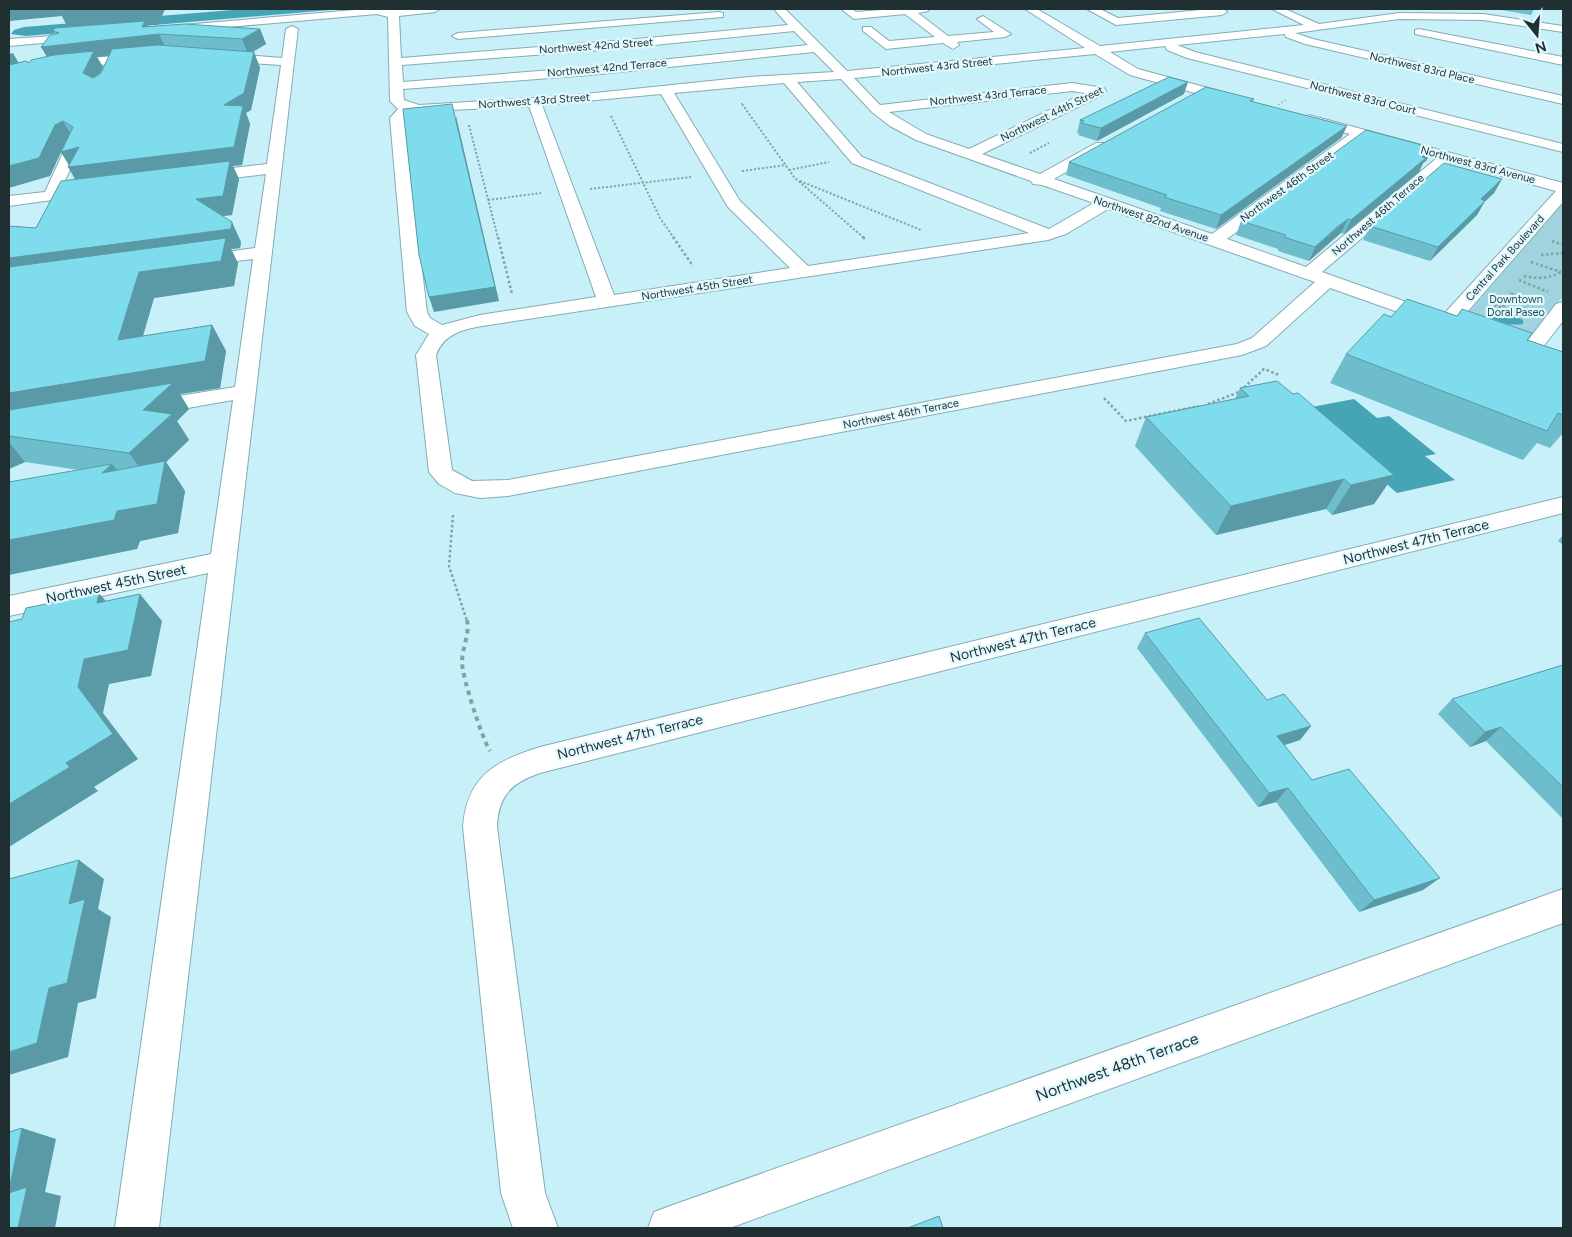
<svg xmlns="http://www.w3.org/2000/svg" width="1572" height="1237" font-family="Figtree,sans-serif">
	<rect width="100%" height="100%" fill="#c8f0f8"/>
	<path fill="#9fd3dd" d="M1563,203V296L1537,331L1525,337L1467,314Z"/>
	<path fill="#46a5b5" d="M245,9H342L26,36L11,34L14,30L24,27Z
		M1494,309L1507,312L1523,320V324C1511,326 1495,323 1486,313Z
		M1354,399L1377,418L1389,416L1436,454L1425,456L1455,480L1397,493L1301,409Z"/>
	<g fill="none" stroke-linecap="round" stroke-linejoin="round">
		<defs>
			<path id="minor" d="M366,9H440L435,12L399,16L401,58L614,41L788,25L774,9H785L847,71L1085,48L1025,9H1037L1100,46L1304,25L1272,9H1285L1319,24L1399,13L1483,14L1563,26V32L1483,20L1399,19L1295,33L1313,39L1563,96V104L1305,44L1286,37L1285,34L1177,45L1195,52L1563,144V152L1187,58L1167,50L1165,46L1110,52L1138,69L1241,97L1243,100L1241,103H1231L1130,75L1095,54L854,78L880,105L1072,83L1104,88L1106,91L1104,94L982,154L1040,174L1096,143H1106L1108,146L1106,149L1054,179L1212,234L1350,134L1304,122L1302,119L1309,115L1563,183V202L1454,327H1440L1438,324L1429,323L1330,288L1266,346L1242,355L508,496L480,498L455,493L439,484L429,472L416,355L429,334L415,326L407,312L390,118L398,109L390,101L388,17L377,14L172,32L166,29L172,26ZM794,31L808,45L590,67L403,82L402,65L614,49ZM814,52L834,72L749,77L566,96L419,105L404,100L403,89L590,75ZM841,79L872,112L890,126L916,140L1031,181L1033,184L1042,185L1094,203L1049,229L862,157L797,82ZM784,83L852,163L1029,233L808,266L740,201L674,93ZM1072,91L1085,93L969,149L926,134L889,112ZM661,94L728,207L790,268L614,295L542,105ZM529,106L596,297L480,315L442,325L430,318L427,312L404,118L412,112ZM1363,138L1437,158L1306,267L1227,239ZM1451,162L1556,191L1443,315L1322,272ZM1108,209L1315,282L1252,338L1237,344L508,480L472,481L452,470L436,355C444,332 468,328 489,325L1048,240L1066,234Z
				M841,9H852L856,12L894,9H929L928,11L918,13L948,36L994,32L977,19L983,16L1011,34L1005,37L957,42L959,45L953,49L943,43L886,49L863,31V27H871L889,41L935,37L905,14L854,19Z
				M1087,9H1100L1118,18L1211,9H1224L1227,12L1222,15L1116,25Z
				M719,12L723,13V17L458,39L452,36L458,33Z
				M292,26L298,29L294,62L159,1228H115L208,573L9,616V596L211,554L233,400L148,415L140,413L137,408L140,403L148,401L235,387L253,259L196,266L190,265L187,261L190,257L196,256L255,248L266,174L199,182L191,177L199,172L267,164L281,65L221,61L215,57L221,53L282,58L286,29Z
				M1419,29L1563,57V65L1415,34V30Z
				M84,34L88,35V39L9,46V39Z
				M143,53L149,57L147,60L63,69L9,82V74L63,61Z
				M74,140L81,144L61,190L95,188L97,191L95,194L9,206V196L45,192L67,144Z
				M1563,302V321L1536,356L1529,358L1522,356L1519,352L1522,348L1556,304Z
				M1563,497V513L540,773C511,783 498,796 497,827L545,1193L558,1228H513L501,1193L463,827C467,776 495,761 540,747Z
				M1563,889V923L730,1228H648L654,1212L670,1206Z"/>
		</defs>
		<use href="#minor" stroke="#85abb3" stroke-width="2"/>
		<path stroke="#82a0a6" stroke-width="1" stroke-dasharray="2 2" stroke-linecap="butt" d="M741,103L743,105
			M1278,105L1286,100"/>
		<path stroke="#82a0a6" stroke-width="2" stroke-dasharray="2 2" stroke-linecap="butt" d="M742,104L794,177L864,238
			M611,116L660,218L674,238
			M469,125L498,238
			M1030,153L1049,143
			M789,170L829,162
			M742,171L786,165
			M800,181L921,230
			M590,189L691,177
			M488,200L541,193"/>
		<path stroke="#82a0a6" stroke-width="2.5" stroke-dasharray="2.5 2.5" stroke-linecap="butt" d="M498,237L512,294
			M673,237L693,266
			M863,237L866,240
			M1552,241L1563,245
			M1541,255L1563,253
			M1531,262L1561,272
			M1524,276C1537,279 1552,279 1563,270
			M1519,280L1548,292
			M1512,294L1530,301
			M1494,305L1526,316
			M1503,307L1512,294L1508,292
			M1521,313L1530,301L1539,297
			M1104,398L1126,421L1199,406
			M1208,404L1239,392L1264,369L1279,375
			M453,515L449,566L467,621"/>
		<path stroke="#82a0a6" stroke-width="4" stroke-dasharray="4.5 4.5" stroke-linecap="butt" d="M467,620C470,633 462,649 462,662C462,677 482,738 490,751"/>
		<use href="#minor" fill="#fff" fill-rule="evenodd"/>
	</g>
	<path fill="#6dbdcc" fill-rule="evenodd" d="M9,9H165L158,25H148V26L260,29L266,44L253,52H254L260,68L251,110L246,113L250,124L242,165L233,166L239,179L232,215L222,216L241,242L240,248L231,249L238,263L234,286L154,298L143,336L212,325L226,351L220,388L180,394L189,409L177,421L189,440L166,462L185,491L178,533L140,541L137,549L79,470L25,462L9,469V226L36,228L75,179L69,165L61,152L50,176L18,63H29L47,56L41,47L55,34L53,31L68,27L62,16ZM109,56L101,73L100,74L103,67L97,57Z
		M1496,9H1534L1531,15Z
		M1184,94L1097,141L1078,135L1079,133H1077L1080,120Z
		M1254,99L1252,102L1347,126L1341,138L1216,229L1160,211L1161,208L1066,175L1069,162Z
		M1433,148L1426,161L1423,163L1419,172L1344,234L1341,233L1330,241L1309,261L1278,251V249L1236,235L1241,221Z
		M1502,179L1494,193L1485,201L1477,215L1430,261L1363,240L1370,226Z
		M1457,316L1563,352V433L1550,448L1537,443L1523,460L1330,383L1346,354L1391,317Z
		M1240,388L1293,394L1394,475L1374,504L1332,515L1326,509L1216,535L1135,446L1146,417L1235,399Z
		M1563,535V545L1558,541Z
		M1145,633L1267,700L1311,726L1300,740L1284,745L1312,780L1423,890L1359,912L1276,802L1258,807L1137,648Z
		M1563,665V819L1486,741L1470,747L1438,714L1452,699Z"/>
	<path fill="#599aa6" d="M9,9H165L158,25H148L152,35L159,34L166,49L97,57L103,67L92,90L50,62L41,47L70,32L62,16L9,21Z
		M260,29L266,44L248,54L242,39Z
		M254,52L260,68L251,110L246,113L250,124L242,165L233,166L239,179L232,215L205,218L79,186L68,167H70L61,152L50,176L9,188V166L55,125L63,121L73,138L224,105Z
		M13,53L22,69L9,73V54Z
		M1188,82L1184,94L1097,141L1101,128Z
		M456,116L499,301L434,312L429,297Z
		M1347,126L1341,138L1216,229L1221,215Z
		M1433,148L1426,161L1423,163L1419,172L1344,234L1351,220Z
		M1502,179L1494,193L1473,213L1481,199Z
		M1485,201L1477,215L1430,261L1438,247Z
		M1348,219L1341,233L1309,261L1315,247Z
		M232,222L241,242L240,248L231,249L238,263L234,286L154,298L134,366L9,278V258Z
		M212,325L226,351L220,388L180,394L189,409L177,421L189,440L166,462L185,491L178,533L140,541L137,549L9,575V540L117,511L148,479L129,453L9,423V393Z
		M9,442L25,462L9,469Z
		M112,464L134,493L102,473Z
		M1394,475L1374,504L1332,515L1351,485Z
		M1344,479L1326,509L1216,535L1231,506Z
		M99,593L122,620L97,603Z
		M140,594L162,621L151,676L109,684L103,713L138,759L94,787L98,791L9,847V804L66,763L78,687L84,659Z
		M1311,726L1300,740L1266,751L1277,736Z
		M1501,727L1486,741L1470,747L1485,732Z
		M1288,788L1276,802L1258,807L1269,793Z
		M79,860L104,879L98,909L111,917L96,998L78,1003L68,1057L9,1075V1052L49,988L69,904Z
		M1440,878L1423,890L1359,912L1374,900Z
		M22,1128L56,1139L45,1192L61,1196L55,1228H18L9,1194V1190Z"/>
	<path fill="#7fdced" stroke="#599aa6" d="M61,9H89L59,11Z
		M145,21L142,27L185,24L260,29L242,39L159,34L41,47L50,35L59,33L53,31L55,28Z
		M158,45L254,52L244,93L224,105L243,106L234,147L68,167L79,147L61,152L73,127L63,121L55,125L39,158L9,166V65L26,61L29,63L31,60L54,55L94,51L83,73L93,78L101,73L112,49Z
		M1169,77L1188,82L1101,128L1081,123L1084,121L1080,120Z
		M1206,87L1254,99L1250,101L1347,126L1221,215L1164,197L1167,195L1069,162Z
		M452,104L495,287L429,297L419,255L403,109Z
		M1366,130L1433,148L1422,157L1426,158L1351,220L1348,219L1337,227L1315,247L1284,237L1286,235L1241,221Z
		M230,161L223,196L196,199L232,222L231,229L9,258V226L36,228L61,181Z
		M1444,163L1502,179L1481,199L1485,201L1438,247L1370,226Z
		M226,238L221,261L139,272L118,340L212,325L205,361L9,393V267Z
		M1407,299L1457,316L1462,309L1532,333L1527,340L1563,352V415L1558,413L1547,431L1346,354L1384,314L1391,317Z
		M1277,381L1293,394L1298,393L1394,475L1351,485L1344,479L1231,506L1146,417L1249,396L1240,388Z
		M173,383L143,410L172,414L129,453L9,436V410Z
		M165,461L157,504L117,511L114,520L9,540V482L112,464L102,473Z
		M99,593L97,603L140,594L128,650L84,659L78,687L113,734L66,763L70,767L9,804V622L22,619L26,608Z
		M1199,618L1267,700L1284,694L1311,726L1277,736L1312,780L1349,769L1440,878L1374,900L1288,788L1269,793L1145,633Z
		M1563,665V787L1501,727L1485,732L1452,699Z
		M79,860L69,904L85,899L67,983L49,988L37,1043L9,1052V879Z
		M22,1128L9,1190V1132Z
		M27,1187L18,1228H9V1193Z
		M939,1216L943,1228H908Z"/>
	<g text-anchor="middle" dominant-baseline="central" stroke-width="4.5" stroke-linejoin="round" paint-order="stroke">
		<g font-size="11" fill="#1f2f32" stroke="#e2faff">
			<text transform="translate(596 46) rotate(-4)">Northwest 42nd Street</text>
			<text transform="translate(937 67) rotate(-6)">Northwest 43rd Street</text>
			<text transform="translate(607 68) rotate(-5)">Northwest 42nd Terrace</text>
			<text transform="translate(1422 68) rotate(13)">Northwest 83rd Place</text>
			<text transform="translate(988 96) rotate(-6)">Northwest 43rd Terrace</text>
			<text transform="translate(1363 98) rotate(14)">Northwest 83rd Court</text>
			<text transform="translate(534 101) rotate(-4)">Northwest 43rd Street</text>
			<text transform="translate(1052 114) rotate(-26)">Northwest 44th Street</text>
			<text transform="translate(1478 165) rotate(15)">Northwest 83rd Avenue</text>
			<text transform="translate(1287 187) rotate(-36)">Northwest 46th Street</text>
			<text transform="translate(1378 215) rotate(-41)">Northwest 46th Terrace</text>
			<text transform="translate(1151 219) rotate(19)">Northwest 82nd Avenue</text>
			<text transform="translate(1505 258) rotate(-48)">Central Park Boulevard</text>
			<text transform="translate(697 288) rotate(-9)">Northwest 45th Street</text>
			<text transform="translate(901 414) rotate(-11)">Northwest 46th Terrace</text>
		</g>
		<g font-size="11" fill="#214c53" stroke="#e2faff">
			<text x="1516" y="299">Downtown<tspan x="1516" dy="13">Doral Paseo</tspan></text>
		</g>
		<g font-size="14" fill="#1f2f32" stroke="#e2faff">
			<text transform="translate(1416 542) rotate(-14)">Northwest 47th Terrace</text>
			<text transform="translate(116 584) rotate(-12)">Northwest 45th Street</text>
			<text transform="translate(1023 640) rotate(-14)">Northwest 47th Terrace</text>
			<text transform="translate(630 737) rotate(-14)">Northwest 47th Terrace</text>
		</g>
		<g font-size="16" fill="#1f2f32" stroke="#e2faff">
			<text transform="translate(1117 1067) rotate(-20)">Northwest 48th Terrace</text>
		</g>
	</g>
	<rect width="1572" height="1237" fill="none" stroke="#1f2f32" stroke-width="20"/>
	<g transform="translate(1537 35) rotate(163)" stroke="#e2faff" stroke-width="4" paint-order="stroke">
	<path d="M0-4L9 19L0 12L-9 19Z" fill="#1f2f32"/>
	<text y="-8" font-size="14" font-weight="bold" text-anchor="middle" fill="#1f2f32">N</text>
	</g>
</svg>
